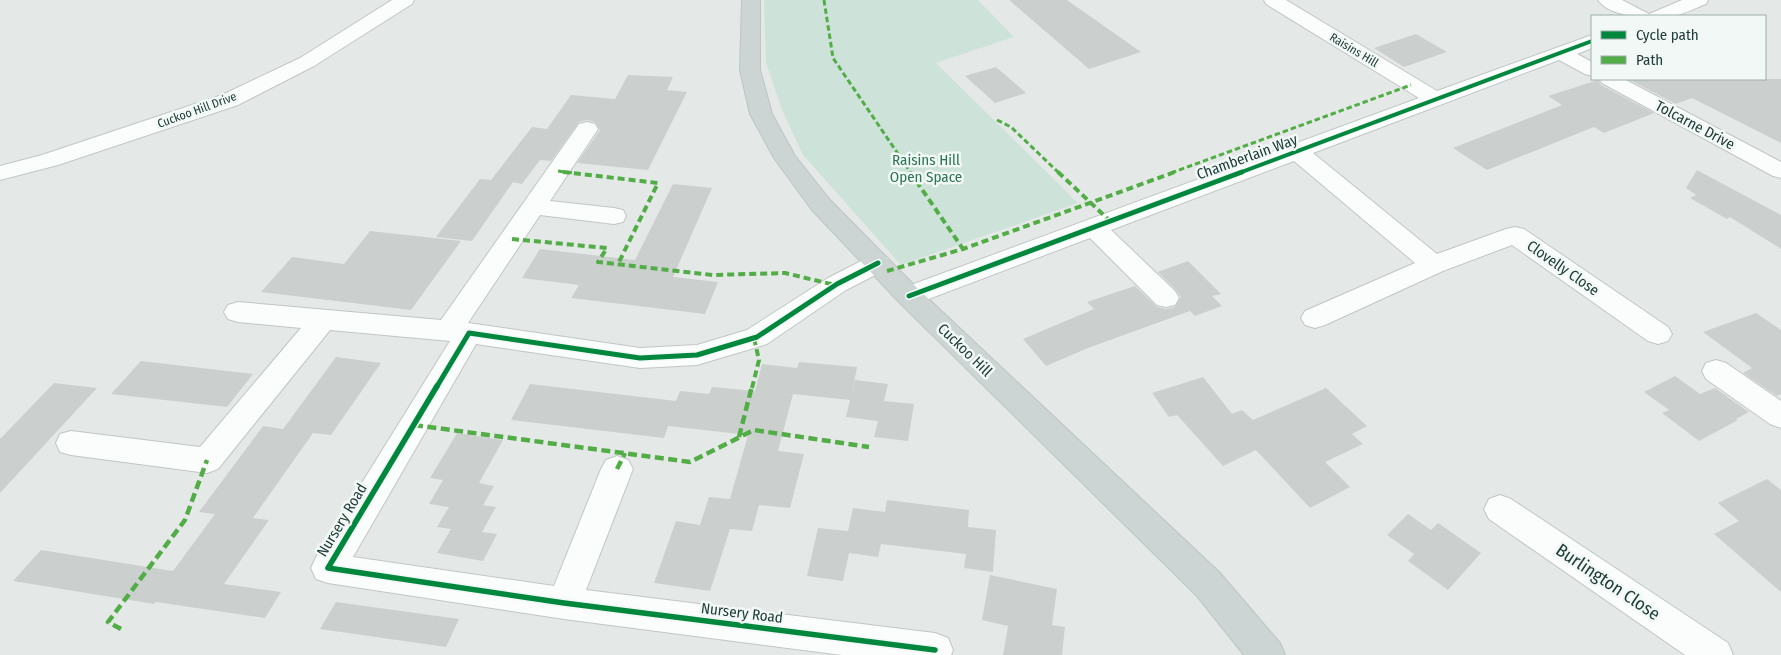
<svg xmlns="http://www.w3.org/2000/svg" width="1781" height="655" font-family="'Fira Sans Condensed',sans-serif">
	<rect width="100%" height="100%" fill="#e4e9e8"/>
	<path fill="#cde2d8" d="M764,0H978L1014,37L936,63L1078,203L901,265L803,155L782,110L766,63Z"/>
	<path fill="#cbd0cf" d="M1009,0H1067L1141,52L1089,69Z
		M1416,34L1447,52L1404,67L1374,48Z
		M996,67L1026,93L995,103L965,76Z
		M628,75L673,77L667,90L687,92L648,170L577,163L600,130L595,122L587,120L579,122L551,161L540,160L522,184L513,182L472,241L436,237L480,179L491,180L532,127L547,129L571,95L615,99Z
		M1628,79H1781V143L1692,98L1676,104Z
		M1598,80L1601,85L1654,113L1604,133L1594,127L1487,170L1453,148L1562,105L1548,96Z
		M1697,170L1781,215V249L1730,217L1727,219L1690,198L1696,195L1686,188Z
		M673,184L712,188L673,277L718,282L705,314L571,298L579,285L522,278L540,249L635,260Z
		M370,231L461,241L411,310L261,292L292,257L344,264Z
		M1188,261L1221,294L1212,296L1222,306L1195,316L1190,311L1088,348L1046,366L1023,339L1094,309L1087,302L1135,286L1157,307L1166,309L1175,307L1181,297L1176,290L1158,272Z
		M1756,313L1781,330V394L1777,396L1743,373L1752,368L1703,332Z
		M336,357L381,363L331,435L313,433L253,518L269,520L224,584L281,592L265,618L156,602L154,604L13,581L41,550L173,571L215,514L199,512L263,426L283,429Z
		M141,361L253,374L227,407L111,394Z
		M799,362L857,367L852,394L855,380L888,384L884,401L914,404L908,441L874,437L878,421L846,417L850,400L793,394L778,451L804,454L790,508L759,505L752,531L730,529L710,591L654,583L676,521L700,525L709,497L730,499L748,435L668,426L664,438L511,420L530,384L676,401L680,391L709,394L712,387L755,391L762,364L797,368Z
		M1675,376L1700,394L1715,388L1749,412L1736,419L1738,420L1699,441L1662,413L1669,410L1644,392Z
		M1203,377L1232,414L1242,410L1253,420L1326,388L1367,426L1352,434L1363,444L1325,462L1350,487L1310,508L1256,450L1223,466L1177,415L1169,417L1152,393Z
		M54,383L97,388L0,493V439Z
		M457,433L503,440L479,483L494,486L483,505L496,507L482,532L497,534L483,561L437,553L451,529L437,527L449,507L429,504L443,480L430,478Z
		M1767,479L1781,490V592L1714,534L1739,521L1718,503Z
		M887,500L969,510L968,527L996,530L993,572L964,568L966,554L881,544L878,557L849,553L843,581L807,576L818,528L848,531L853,508L885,512Z
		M1408,514L1431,530L1438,523L1481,553L1448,590L1408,561L1414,554L1387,535Z
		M990,575L1057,589L1052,625L1065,627L1062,655H1003L1008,626L982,620Z
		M336,602L459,619L446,647L320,629Z"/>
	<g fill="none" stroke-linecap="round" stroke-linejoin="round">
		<defs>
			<path id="minor" d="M392,0H414L412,4L314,66L238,105L58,165L0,180V166L42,155L222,95L300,58Z
				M1264,0H1286L1437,91L1592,35V48L1577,54L1592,62V76L1585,74L1559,60L1313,153L1437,254L1506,229L1515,227L1524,229L1668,327L1672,334L1668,341L1658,344L1648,341L1512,245L1443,271L1325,325L1315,328L1305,325L1301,318L1305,311L1415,263L1294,161L1111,230L1175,291L1179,298L1175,305L1166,307L1157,305L1090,238L918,303L909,305L900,303L896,296L900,289L1419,98L1266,4Z
				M1598,0H1622L1649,14L1682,0H1708L1706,4C1695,8 1683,15 1672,16C1652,19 1610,18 1598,0Z
				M1599,79H1624L1781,162V178L1773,176L1602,83Z
				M587,122L595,124L598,129L550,201L614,208L623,210L626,216L623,222L614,224L540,215L468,323L640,348L697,345L747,330L828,278L869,257L878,254L887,257L891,263L887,269L846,290L767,344L697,365L640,368L476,344L353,557L554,586L601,469L606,460L617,456L628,460L633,469L586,590L935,633L948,638L953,650L951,655H842L564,619L328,583L316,579L311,568L316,557L450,341L330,330L218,469L207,473L71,455L60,452L56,443L60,434L71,431L200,447L301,328L238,322L228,319L224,312L228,305L238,302L441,320L579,124Z
				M1716,360L1726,363L1781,401V428L1770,424L1706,379L1702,371L1706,363Z
				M1500,495L1511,499L1728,643L1733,655H1685L1489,519L1484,509L1489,499Z"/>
			<path id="major" d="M742,0H760V70L772,114L795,156L830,200L918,289L1220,573L1280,643L1285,655H1244L1196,595L900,303L812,210L774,158L750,114L740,70Z"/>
		</defs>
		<use href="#minor" stroke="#c1c6c5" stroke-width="2"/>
		<use href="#major" stroke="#bcc5c4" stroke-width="2"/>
		<use href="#minor" fill="#fbfcfc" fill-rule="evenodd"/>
		<use href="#major" fill="#cdd5d4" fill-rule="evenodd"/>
		<path stroke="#52ad46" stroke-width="3" stroke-dasharray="5.5 3" stroke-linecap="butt" d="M824,0L833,58L911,173
			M997,120L1011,127L1059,173
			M558,171L573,173
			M1171,173L1411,85"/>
		<path stroke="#52ad46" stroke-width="4" stroke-dasharray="7 4" stroke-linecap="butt" d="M563,172L658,183L619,262
			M910,172L963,249
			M1058,172L1109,220
			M512,239L607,248L598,262L713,275L785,273L835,285
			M887,271L963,249L1175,172
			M752,388L759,360L754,338"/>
		<path stroke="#52ad46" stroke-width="4.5" stroke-dasharray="9 4.5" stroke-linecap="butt" d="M414,425L690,462L754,430L869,447
			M739,437L752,386
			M617,469L625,453
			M121,629L108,622L185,520L207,460"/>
		<defs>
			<path id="cycleway-far2" d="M1239,173L1592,41"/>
			<path id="cycleway-far1" d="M909,296L1242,172
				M436,388L469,333L640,358L697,355L757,337L837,284L878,263"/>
			<path id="cycleway" d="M437,386L328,568L564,603L935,650"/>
		</defs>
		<use href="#cycleway-far2" stroke="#f2f8f6" stroke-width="6"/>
		<use href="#cycleway-far1" stroke="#f2f8f6" stroke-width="8"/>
		<use href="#cycleway" stroke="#f2f8f6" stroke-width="9"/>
		<use href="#cycleway-far2" stroke="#00873e" stroke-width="4"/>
		<use href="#cycleway-far1" stroke="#00873e" stroke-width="5"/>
		<use href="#cycleway" stroke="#00873e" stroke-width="5.5"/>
	</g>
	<g text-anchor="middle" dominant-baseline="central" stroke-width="5" stroke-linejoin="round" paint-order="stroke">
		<g font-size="12" fill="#213d3a" stroke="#f2f8f6">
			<text transform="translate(1354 50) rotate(31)">Raisins Hill</text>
			<text transform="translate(197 110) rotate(-20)">Cuckoo Hill Drive</text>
		</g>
		<g font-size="15" fill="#213d3a" stroke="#f2f8f6">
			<text transform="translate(1695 125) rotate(28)">Tolcarne Drive</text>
			<text transform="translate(1247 157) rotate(-20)">Chamberlain Way</text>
			<text transform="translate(1563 268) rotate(35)">Clovelly Close</text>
			<text transform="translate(965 350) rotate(44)">Cuckoo Hill</text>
			<text transform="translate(342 520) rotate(-59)">Nursery Road</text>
			<text transform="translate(742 613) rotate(7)">Nursery Road</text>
		</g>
		<g font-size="15" fill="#2b7454" stroke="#f2f8f6">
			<text x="926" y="160">Raisins Hill<tspan x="926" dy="17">Open Space</tspan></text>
		</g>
		<g font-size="18" fill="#213d3a" stroke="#f2f8f6">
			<text transform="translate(1608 582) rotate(34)">Burlington Close</text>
		</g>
	</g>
	<rect x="1591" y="15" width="175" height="65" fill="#f2f8f6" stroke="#9eadab"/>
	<rect x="1601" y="31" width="25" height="8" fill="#00873e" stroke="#9eadab"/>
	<text x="1636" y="40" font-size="15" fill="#213d3a">Cycle path</text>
	<rect x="1601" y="56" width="25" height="8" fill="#52ad46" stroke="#9eadab"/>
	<text x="1636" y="65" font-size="15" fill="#213d3a">Path</text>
</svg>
